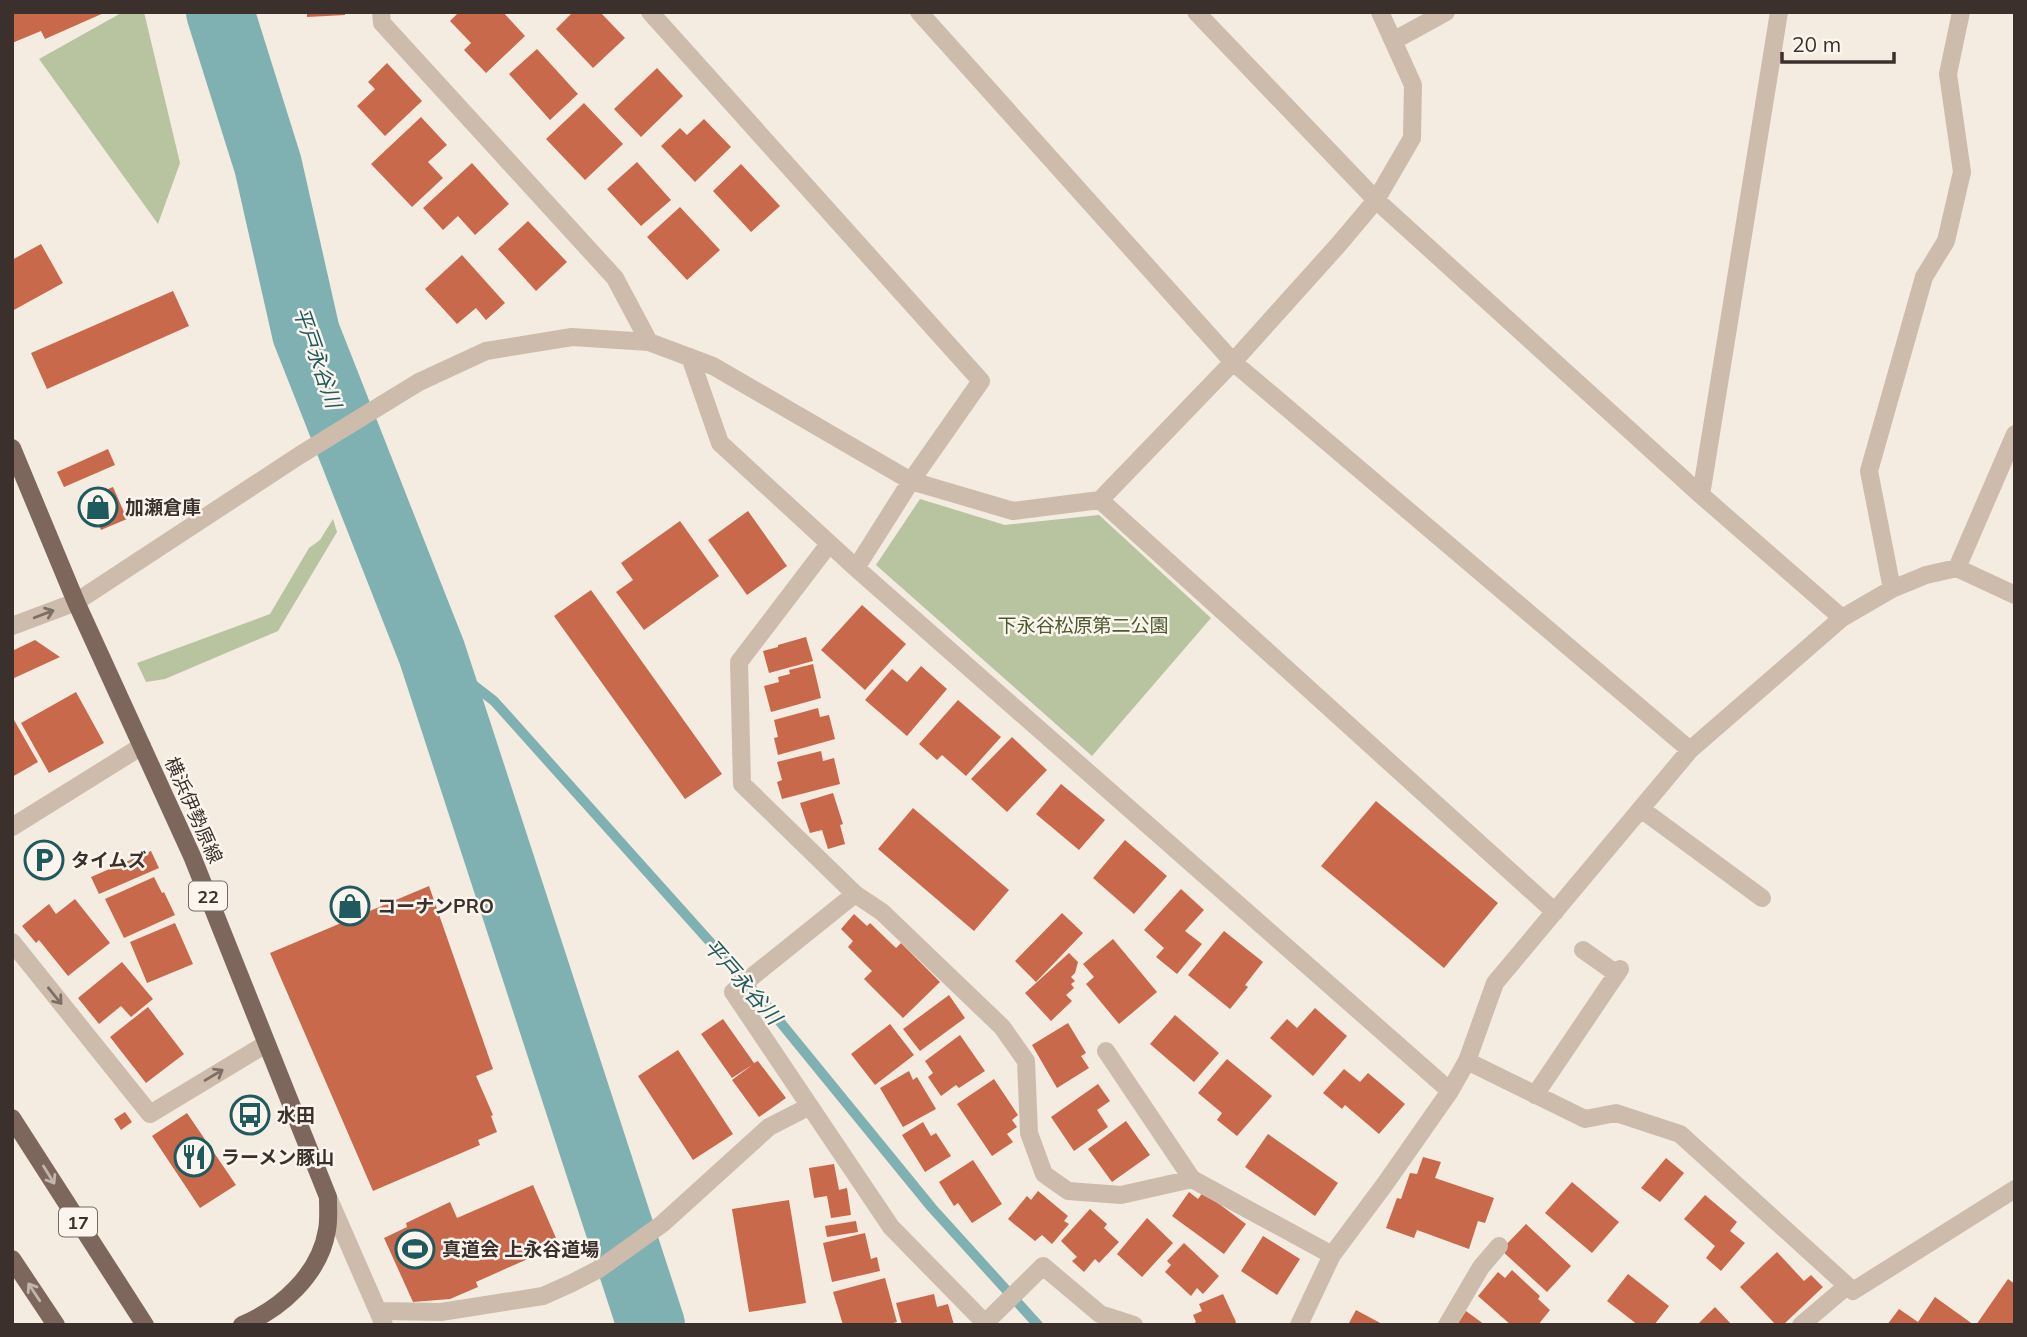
<svg xmlns="http://www.w3.org/2000/svg" width="2027" height="1337" font-family="Mulish,'Noto Sans JP',sans-serif">
	<rect width="100%" height="100%" fill="#f4ebe1"/>
	<path fill="#b8c4a0" d="M123,12H144L180,163L158,224L39,59Z
		M920,499L1005,525L1099,515L1211,618L1092,756L876,565Z
		M333,519L337,532L278,631L165,679L146,682L137,663L270,614L309,548L320,540Z"/>
	<g fill="none" stroke-linecap="round" stroke-linejoin="round">
		<path stroke="#7fb0b2" stroke-width="10" d="M432,653L494,701L763,1001L932,1208L1038,1325"/>
		<path stroke="#7fb0b2" stroke-width="68" d="M220,12L268,165L306,333L432,653L651,1325"/>
	</g>
	<path fill="#c8694b" d="M12,12H106L45,39L41,31L12,43Z
		M307,12H345V15L307,17Z
		M459,12H503L525,36L486,73L464,50L471,43L450,21Z
		M573,12H600L625,38L593,68L556,29Z
		M537,49L578,94L550,120L509,74Z
		M387,63L422,101L385,136L357,106L375,89L368,82Z
		M657,68L683,96L641,137L614,109Z
		M584,103L623,144L585,180L546,139Z
		M421,117L447,145L428,162L443,178L412,207L371,164Z
		M704,119L731,147L695,182L661,146L680,128L687,135Z
		M637,162L671,200L641,226L607,189Z
		M472,163L509,204L475,235L458,216L443,230L423,208Z
		M741,164L780,206L751,232L713,191Z
		M680,207L720,250L687,280L647,237Z
		M528,221L567,262L536,291L498,249Z
		M41,244L63,283L12,311V260Z
		M462,255L505,303L486,320L476,308L457,324L425,289Z
		M173,291L189,326L47,389L31,353Z
		M108,449L115,465L64,487L57,472Z
		M113,487L127,519L101,530L87,498Z
		M748,511L787,566L747,595L708,540Z
		M680,521L719,576L644,630L616,592L633,580L621,563Z
		M591,590L722,774L685,799L554,616Z
		M862,605L906,644L865,690L821,650Z
		M806,637L813,661L769,673L763,651L778,647V645Z
		M35,640L60,657L12,679V651Z
		M813,664L821,698L771,712L764,686L779,682L778,677L790,674L789,670Z
		M921,666L947,689L907,736L865,700L892,669L907,682Z
		M76,692L104,743L49,773L21,723Z
		M958,700L1001,737L966,776L942,755L937,760L919,744Z
		M818,708L820,717L829,715L835,739L778,755L774,738L778,737L774,720Z
		M14,720L38,762L12,777V722Z
		M1012,737L1047,770L1007,812L971,779Z
		M821,751L823,761L834,758L840,784L782,799L777,782L782,780L777,762Z
		M1061,784L1105,820L1079,850L1036,814Z
		M833,793L843,824L840,825L845,844L828,849L822,830L810,833L800,803Z
		M1376,801L1498,903L1444,968L1321,866Z
		M913,808L1009,890L974,931L878,849Z
		M1125,840L1167,876L1134,914L1093,878Z
		M151,851L159,868L99,894L91,877Z
		M154,877L162,893L164,892L175,915L124,938L105,899Z
		M429,886L493,1069L476,1076L493,1115L491,1116L497,1132L478,1140L480,1145L373,1191L270,953Z
		M1181,889L1204,910L1185,931L1202,944L1177,974L1156,957L1164,948L1144,930Z
		M75,899L110,943L68,976L39,940L36,943L22,926L49,904L56,914Z
		M1062,913L1083,933L1036,982L1015,961Z
		M854,914L867,926L870,923L896,948L901,943L940,982L903,1018L864,979L872,971L848,947L853,941L841,929Z
		M175,923L193,964L147,983L130,942Z
		M1224,931L1263,962L1245,985L1248,987L1230,1009L1188,975Z
		M1113,939L1157,992L1119,1024L1086,984L1094,977L1083,964Z
		M1069,953L1078,962L1075,973L1071,977L1075,981L1071,984L1074,988L1066,995L1072,1001L1051,1021L1025,993Z
		M122,962L153,999L131,1017L121,1006L99,1024L78,998Z
		M949,995L965,1018L920,1051L903,1029Z
		M148,1007L184,1054L146,1083L110,1037Z
		M1315,1008L1347,1036L1313,1076L1270,1038L1287,1019L1297,1028Z
		M1175,1015L1219,1053L1194,1082L1150,1044Z
		M723,1019L754,1063L758,1061L786,1098L759,1117L732,1080L752,1065L732,1078L701,1034Z
		M1068,1023L1086,1053L1081,1056L1089,1068L1057,1088L1032,1045Z
		M890,1024L914,1055L875,1085L851,1054Z
		M960,1035L985,1071L959,1088L956,1085L941,1096L928,1077L933,1073L925,1061Z
		M678,1050L733,1134L693,1160L638,1076Z
		M1227,1059L1272,1096L1237,1136L1217,1120L1222,1113L1198,1093Z
		M1344,1069L1360,1082L1368,1073L1405,1104L1379,1134L1345,1105L1342,1109L1323,1093Z
		M909,1071L913,1080L917,1077L936,1109L903,1127L880,1088Z
		M994,1079L1018,1115L1012,1120L1017,1127L1007,1134L1013,1142L992,1156L957,1104Z
		M1098,1084L1110,1101L1097,1110L1108,1127L1074,1151L1051,1117Z
		M125,1112L132,1122L121,1130L114,1119Z
		M187,1113L236,1185L200,1208L152,1136Z
		M1126,1121L1150,1155L1112,1182L1088,1149Z
		M923,1122L931,1136L936,1133L951,1156L925,1172L902,1135Z
		M1268,1134L1338,1183L1315,1216L1245,1167Z
		M1423,1157L1441,1162L1435,1178L1494,1198L1485,1223L1478,1221L1469,1249L1417,1230L1414,1238L1386,1228L1397,1198L1401,1199L1410,1173L1417,1174Z
		M1666,1158L1684,1173L1660,1202L1641,1188Z
		M973,1160L1002,1204L972,1223L958,1203L954,1206L939,1182Z
		M834,1164L839,1190L847,1188L851,1215L831,1218L827,1196L814,1198L809,1168Z
		M1572,1182L1619,1222L1592,1253L1545,1213Z
		M533,1185L559,1245L476,1282L478,1287L450,1299L413,1302L384,1238L407,1227L406,1223L450,1202L457,1218Z
		M1038,1191L1068,1216L1064,1221L1069,1224L1052,1244L1042,1235L1035,1241L1008,1219L1027,1196L1031,1200Z
		M1189,1192L1198,1199L1203,1192L1246,1224L1224,1254L1172,1216Z
		M1705,1195L1737,1222L1730,1231L1745,1243L1721,1271L1706,1258L1715,1246L1684,1219Z
		M789,1200L806,1303L749,1312L732,1209Z
		M1090,1209L1107,1224L1104,1228L1119,1242L1099,1263L1095,1259L1084,1272L1072,1261L1077,1257L1061,1241Z
		M1147,1218L1173,1243L1142,1277L1117,1254Z
		M856,1221L858,1232L827,1237L825,1226Z
		M1526,1224L1571,1266L1547,1292L1501,1250Z
		M865,1233L871,1259L877,1257L880,1271L832,1282L823,1243Z
		M1263,1236L1300,1259L1277,1295L1241,1271Z
		M1184,1243L1219,1276L1203,1294L1197,1288L1191,1296L1165,1272L1171,1265L1167,1261Z
		M1777,1252L1804,1281L1811,1275L1823,1287L1783,1325H1776L1740,1287Z
		M1512,1270L1540,1296L1538,1299L1550,1310L1538,1325H1511L1478,1296L1498,1272L1505,1278Z
		M1628,1274L1669,1306L1654,1325H1638L1607,1301Z
		M885,1278L897,1322L886,1325H843L833,1292Z
		M2008,1279L2015,1284V1325H1976Z
		M934,1294L937,1307L948,1304L954,1325H902L896,1303Z
		M1223,1294L1236,1322L1234,1325H1191L1196,1322L1193,1315L1202,1311L1199,1304Z
		M1935,1297L1974,1325H1887L1899,1309L1918,1322Z
		M1715,1307L1732,1325H1697Z
		M1356,1310L1384,1325H1348Z
		M1466,1311L1485,1325H1457Z"/>
	<g fill="none" stroke-linecap="round" stroke-linejoin="round">
		<path stroke="#cdbbac" stroke-width="18" d="M381,12L382,23L615,278L649,342
			M650,12L981,381L911,481L856,568
			M919,12L1233,362L1690,750
			M1196,12L1376,200L1701,495L1842,618
			M1393,41L1446,12
			M690,357L720,443L856,568L1450,1091
			M1701,495L1779,12
			M1100,500L1555,912
			M829,544L739,662L742,784L855,894L733,992L891,1227L987,1325
			M1957,568L2015,434
			M1892,589L1869,471L1924,277L1946,241L1962,172L1948,74L1961,12
			M12,626L76,602L300,455L419,382L486,351L572,337L649,342L713,366L911,481L1013,511L1100,500L1233,362L1339,244L1376,200L1412,138L1413,85L1380,12
			M1641,809L1762,898
			M12,827L142,746
			M855,894L882,912L1002,1027L1026,1061L1029,1133L1044,1174L1068,1191L1121,1195L1192,1179L1332,1255
			M12,942L150,1114L266,1044
			M1583,950L1617,974
			M1106,1051L1192,1179
			M1467,1061L1585,1119L1616,1113L1680,1134L1853,1291L2015,1189
			M1535,1095L1620,969
			M328,1197L384,1325
			M378,1311L441,1312L543,1296L572,1283L599,1269L662,1224L769,1127L810,1106
			M985,1323L1043,1266L1100,1314L1134,1325
			M1299,1325L1332,1255L1385,1184L1450,1091L1467,1061L1495,983L1690,750L1842,618L1892,589L1926,575L1957,568L2015,595
			M1447,1325L1481,1267L1499,1246
			M1801,1325L1847,1286"/>
		<path stroke="#7d675c" stroke-width="18" d="M12,448L76,602L192,856L328,1197C328,1208 329,1220 327,1230C320,1274 281,1309 242,1325
			M12,1118L145,1325
			M12,1259L56,1325"/>
	</g>
	<defs><path id="oneway-shaft" d="M-6 0H5M1.5-3L5.5 0L1.5 3" fill="none" stroke-width="1.6" stroke-linecap="round" stroke-linejoin="round" transform="scale(1.75)"/></defs>
	<g stroke="#7d6f65">
		<use href="#oneway-shaft" transform="translate(44 614) rotate(-21)"/>
		<use href="#oneway-shaft" transform="translate(55 996) rotate(51)"/>
		<use href="#oneway-shaft" transform="translate(214 1075) rotate(-31)"/>
	</g>
	<g stroke="#c2b5ac">
		<use href="#oneway-shaft" transform="translate(49 1175) rotate(58)"/>
		<use href="#oneway-shaft" transform="translate(34 1292) rotate(-123)"/>
	</g>
	<defs>
		<symbol id="shop-ring" viewBox="-11 -11 22 22"><circle r="9.5" fill="#fbf5ee" stroke="#1f5a5e" stroke-width="1.5"/><path d="M-5-2.5h2.3a2.7 3.5 0 0 1 5.4 0H5L5.5 6h-11ZM-1.5-2.5h3a1.5 2.3 0 0 0-3 0Z" fill="#1f5a5e"/></symbol>
		<symbol id="parking-ring" viewBox="-11 -11 22 22"><circle r="9.5" fill="#fbf5ee" stroke="#1f5a5e" stroke-width="1.5"/><path d="M-3.5-5.5H1a3.5 3.5 0 0 1 0 7H-1V5.5H-3.5ZM-1-3.4V-.6H.8a1.4 1.4 0 0 0 0-2.8Z" fill="#1f5a5e"/></symbol>
		<symbol id="bus-ring" viewBox="-11 -11 22 22"><circle r="9.5" fill="#fbf5ee" stroke="#1f5a5e" stroke-width="1.5"/><path d="M-5-6H5V4H4V6H2V4H-2V6H-4V4H-5ZM-3.5-4V0h7V-4ZM-3.5 1.2v1.5H-2V1.2ZM2 1.2v1.5H3.5V1.2Z" fill="#1f5a5e"/></symbol>
		<symbol id="restaurant-ring" viewBox="-11 -11 22 22"><circle r="9.5" fill="#fbf5ee" stroke="#1f5a5e" stroke-width="1.5"/><path d="M-5-6h1v4h1v-4h1v4h1v-4h1v5L-1.5 .5V6h-2V.5L-5-1ZM5-6V6H3V1.5H1.5Q1.5-4 5-6Z" fill="#1f5a5e"/></symbol>
		<symbol id="stadium-ring" viewBox="-11 -11 22 22"><circle r="9.5" fill="#fbf5ee" stroke="#1f5a5e" stroke-width="1.5"/><path d="M0-5a6.5 5 0 1 0 0 10a6.5 5 0 1 0 0-10ZM-3.5-1.8h7v3.6h-7Z" fill="#1f5a5e"/></symbol>
	</defs>
	<g fill-rule="evenodd">
		<use href="#shop-ring" x="76" y="485" width="44" height="44"/>
		<use href="#parking-ring" x="22" y="838" width="44" height="44"/>
		<use href="#shop-ring" x="328" y="884" width="44" height="44"/>
		<use href="#bus-ring" x="228" y="1093" width="44" height="44"/>
		<use href="#restaurant-ring" x="172" y="1135" width="44" height="44"/>
		<use href="#stadium-ring" x="393" y="1227" width="44" height="44"/>
	</g>
	<g text-anchor="middle" dominant-baseline="central" stroke-width="5" stroke-linejoin="round" paint-order="stroke">
		<g fill="#fbf5ee" stroke="#756b66" stroke-width="2">
			<rect x="189" y="881.5" width="38" height="29" rx="5"/>
			<rect x="59" y="1207.5" width="38" height="29" rx="5"/>
		</g>
		<g font-size="18" font-weight="bold" fill="#3b302b">
			<text x="208" y="896">22</text>
			<text x="78" y="1222">17</text>
		</g>
		<g font-size="19" font-weight="bold" fill="#3b302b" stroke="#fbf5ee" text-anchor="start">
			<text x="125" y="507">加瀬倉庫</text>
			<text x="71" y="860">タイムズ</text>
			<text x="377" y="906">コーナンPRO</text>
			<text x="277" y="1115">水田</text>
			<text x="221" y="1157">ラーメン豚山</text>
			<text x="442" y="1249">真道会 上永谷道場</text>
		</g>
		<g font-size="19" fill="#4a5a2e" stroke="#fbf5ee">
			<text x="1083" y="625">下永谷松原第二公園</text>
		</g>
		<g font-size="19" fill="#3b302b" stroke="#fbf5ee">
			<text transform="translate(194 810) rotate(66)">横浜伊勢原線</text>
		</g>
		<g font-size="21" font-style="italic" fill="#1f5a5e" stroke="#fbf5ee">
			<text transform="translate(318 357) rotate(71)">平戸永谷川</text>
			<text transform="translate(743 981) rotate(49)">平戸永谷川</text>
		</g>
	</g>
	<rect width="2027" height="1337" fill="none" stroke="#3b302b" stroke-width="28"/>
	<path d="M1782 52v10h112v-10" fill="none" stroke="#3b302b" stroke-width="3.5"/>
	<text x="1792" y="52" font-size="21" fill="#3b302b" stroke="#fbf5ee" stroke-width="5" paint-order="stroke">20 m</text>
</svg>
